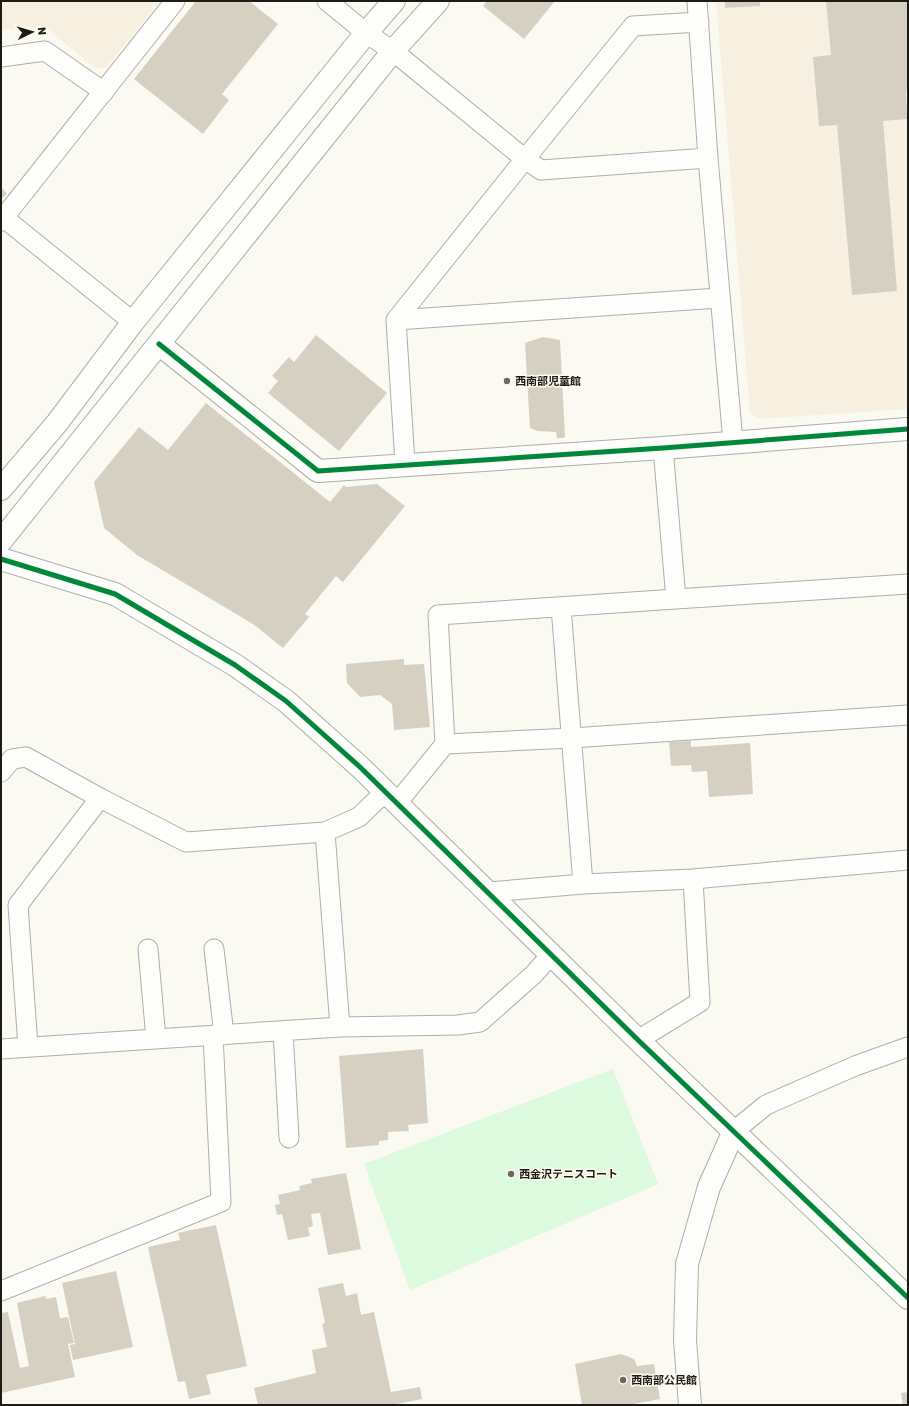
<svg xmlns="http://www.w3.org/2000/svg" width="909" height="1406" font-family="Rubik,'Noto Sans JP',sans-serif">
	<rect width="100%" height="100%" fill="#faf9f2"/>
	<path fill="#f7f0e1" d="M1,1H160L106,68H95L44,26L1,30Z
		M716,1H908V409L760,419L750,413Z"/>
	<path fill="#ddf9de" d="M613,1069L658,1184L410,1290L364,1164Z"/>
	<path fill="#d5d0c2" d="M196,1H249L278,24L222,94L229,100L203,134L134,79Z
		M487,1H555L524,39L483,6Z
		M725,1H760V6L725,8Z
		M826,1H908V91H906L907,119L883,121L897,291L852,295L837,125L819,126L813,57L831,55Z
		M1,187L7,194L1,199Z
		M316,335L387,393L339,451L268,393L278,381L272,376L289,357L294,362Z
		M543,337L560,340L565,437L563,438H557L556,432L538,431L530,428L525,343Z
		M206,403L330,502L344,485L346,487L377,484L405,506L343,582L336,576L305,614L309,617L283,648L253,624L137,555L104,528L94,482L139,427L168,450Z
		M404,659V665L424,664L430,727L394,730L392,704L380,695L360,697L347,683L346,664Z
		M691,741V747L750,743L753,794L709,797L707,771L692,772L691,765L671,766L669,742Z
		M423,1049L428,1123L408,1125L409,1131L388,1132V1140L379,1141V1145L346,1148L339,1056Z
		M346,1173L361,1249L328,1255L320,1213L311,1214L313,1226L308,1228L310,1236L288,1240L282,1214L277,1215L275,1205L280,1204L278,1195L300,1190L299,1186L312,1183L311,1179Z
		M216,1225L247,1366L206,1375L211,1394L189,1399L185,1381L178,1382L148,1247L180,1240L178,1233Z
		M116,1271L133,1347L73,1360L70,1345L75,1344L62,1283Z
		M343,1283L346,1296L357,1293L361,1315L374,1312L391,1392L420,1387L422,1399L392,1405H258L254,1388L316,1373L312,1350L327,1347L322,1324L325,1323L318,1288Z
		M45,1296L46,1299L56,1297L60,1318L68,1317L74,1343L68,1344L75,1377L1,1393V1313L8,1312L20,1368L29,1366L17,1303Z
		M621,1354L634,1359L637,1366L654,1364L660,1399L629,1405H582L575,1364Z
		M908,1392V1405H903L901,1393Z"/>
	<g fill="none" stroke-linecap="round" stroke-linejoin="round">
		<defs>
			<path id="street" d="M327,1L366,33L393,51L525,159L396,320L405,464
				M697,1L708,158L733,442
				M699,22L633,26L525,159L541,170L708,158
				M1,57L45,51L104,92
				M4,218L133,322
				M1,221L175,1
				M396,320L719,298
				M676,599L908,584
				M561,607L583,884
				M445,744L572,738L908,715
				M1,772L12,759L26,757L100,798L186,842L325,832L359,817L385,792
				M397,803L445,744L438,615L676,599L663,448
				M325,832L340,1027
				M489,892L583,884L693,879L908,860
				M148,949L156,1039
				M214,949L224,1035
				M283,1031L289,1138
				M638,1040L700,1002L693,879
				M28,1047L18,905L100,798
				M1,1049L340,1027L458,1025L480,1022L533,975L552,954
				M734,1131L766,1105L855,1066L908,1047
				M1,1291L221,1202L213,1035"/>
			<path id="secondary" d="M159,344L318,471L663,448L908,429
				M1,489L57,423L133,322L366,33L394,1
				M1,541L393,51L438,1
				M1,559L115,594L235,665L286,701L360,767L638,1040L908,1298
				M690,1405L685,1340L687,1264L709,1187L734,1131"/>
		</defs>
		<use href="#street" stroke="#afaea8" stroke-width="21"/>
		<use href="#secondary" stroke="#afaea8" stroke-width="24"/>
		<use href="#street" stroke="#fefefd" stroke-width="19"/>
		<use href="#secondary" stroke="#fefefd" stroke-width="22"/>
		<defs>
			<path id="cycleway" d="M159,344L318,471L663,448L908,429
				M1,559L115,594L235,665L286,701L360,767L638,1040L908,1298"/>
		</defs>
		<use href="#cycleway" stroke="#fefaef" stroke-width="8"/>
		<use href="#cycleway" stroke="#00873e" stroke-width="5"/>
	</g>
	<g fill="#6a6963" stroke="#fefaef" stroke-width="1.5">
		<circle cx="507" cy="381" r="4"/>
		<circle cx="511" cy="1174" r="4"/>
		<circle cx="623" cy="1380" r="4"/>
	</g>
	<g text-anchor="middle" dominant-baseline="central" stroke-width="3" stroke-linejoin="round" paint-order="stroke">
		<g font-size="11" font-weight="bold" fill="#1c1b16" stroke="#fefaef" text-anchor="start">
			<text x="515" y="381">西南部児童館</text>
			<text x="519" y="1174">西金沢テニスコート</text>
			<text x="631" y="1380">西南部公民館</text>
		</g>
	</g>
	<rect width="909" height="1406" fill="none" stroke="#1c1b16" stroke-width="4"/>
	<g transform="translate(32 32) rotate(85)" stroke="#fefaef" stroke-width="3" paint-order="stroke">
	<path d="M0-3L7 15L0 10L-7 15Z" fill="#1c1b16"/>
	<text y="-6" font-size="11" font-weight="bold" text-anchor="middle" fill="#1c1b16">N</text>
	</g>
</svg>
